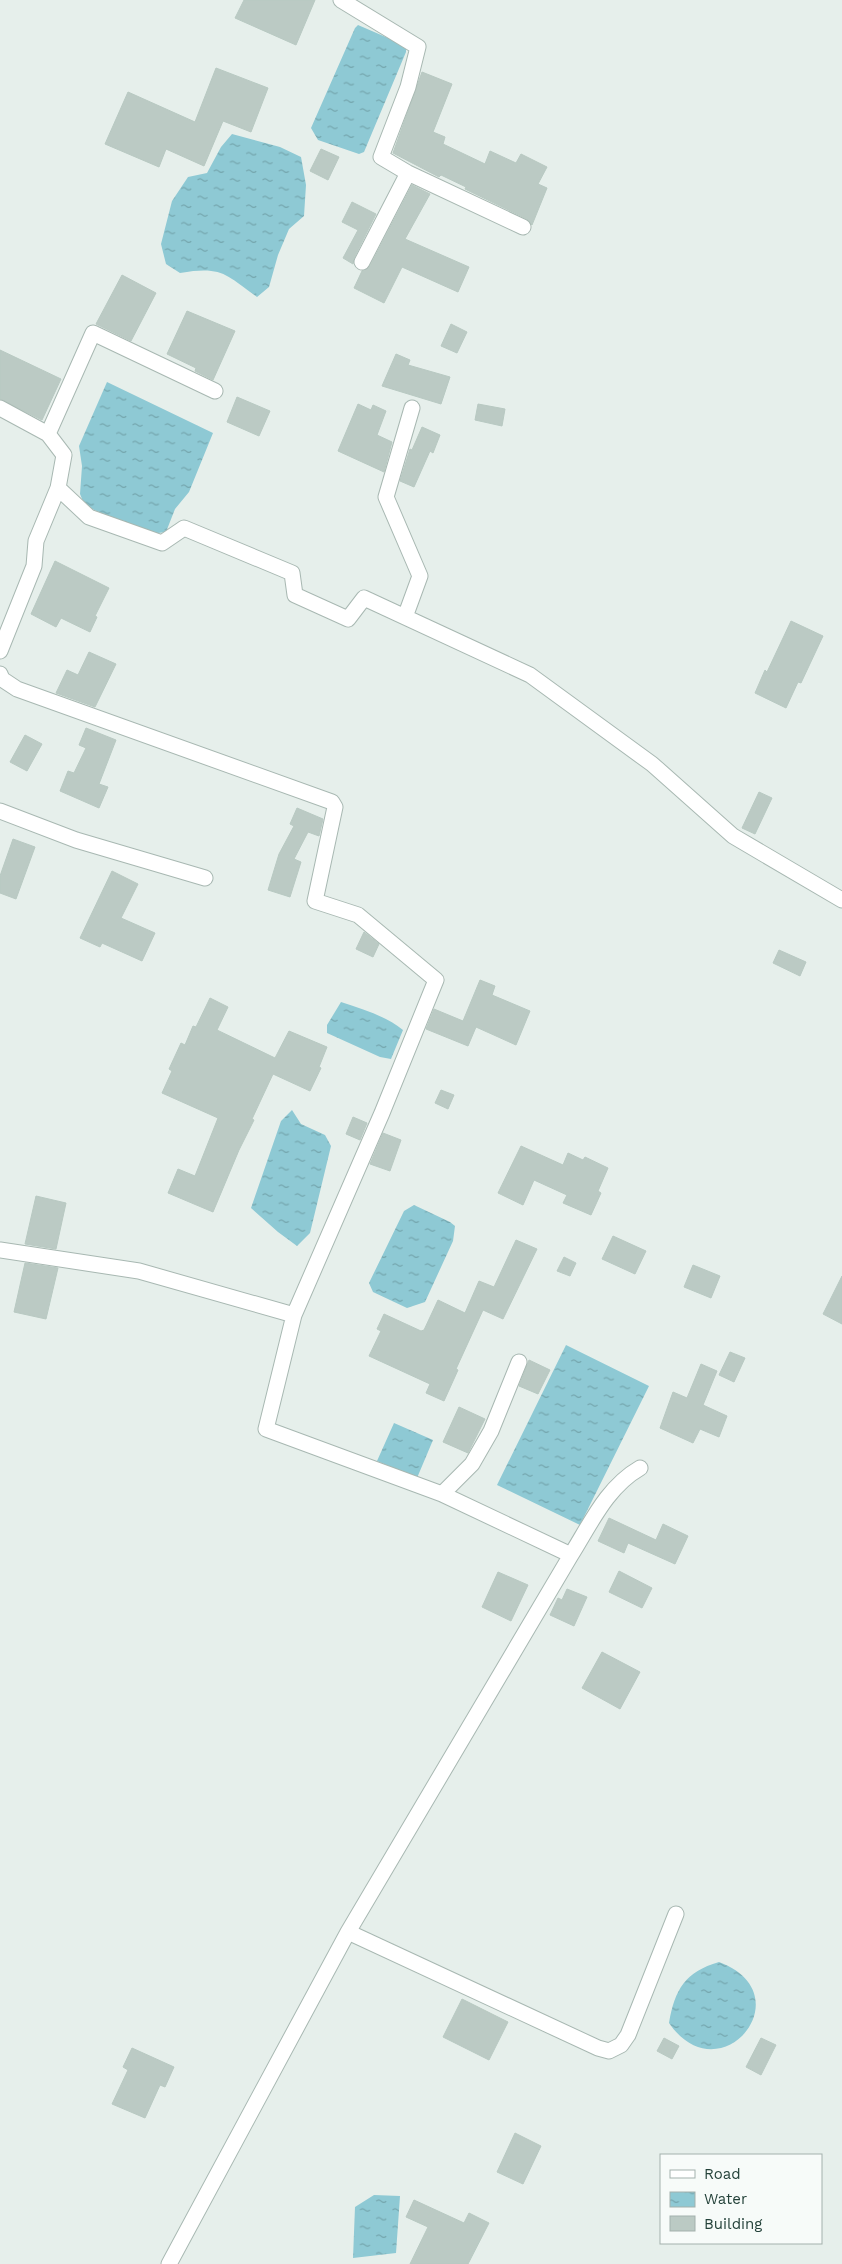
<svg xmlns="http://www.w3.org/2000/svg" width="842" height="2264" font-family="'Work Sans',sans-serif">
	<defs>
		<pattern id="water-ripples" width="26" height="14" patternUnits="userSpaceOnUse" patternTransform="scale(1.25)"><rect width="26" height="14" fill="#8ec9d4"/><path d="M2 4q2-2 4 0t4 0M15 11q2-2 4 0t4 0" fill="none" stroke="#74a5ad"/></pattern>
	</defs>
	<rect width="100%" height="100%" fill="#e6efeb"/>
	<path fill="url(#water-ripples)" d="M358,25L395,41L406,49V52L364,152L359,154L318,140L311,128L355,28Z
		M232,134L280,147L301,157L306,185L304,216L289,229L278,255L269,287L257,297C225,274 222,266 180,273L166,264L161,244L172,201L188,177L207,173L221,147Z
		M107,382L213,433L189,492L175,509L166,532L150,534L85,506L80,494L82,466L79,446Z
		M341,1002C362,1009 386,1016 403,1030L391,1059L380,1057L327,1033V1025Z
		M292,1110L301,1124L325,1135L331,1146L310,1233L297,1246L278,1232L251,1208L281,1121Z
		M414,1205L450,1222L455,1226L453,1241L425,1302L407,1308L373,1292L369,1283L404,1211Z
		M566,1345L649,1386L580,1525L497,1485Z
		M394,1423L433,1440L417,1478L377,1461Z
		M719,1962C805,1994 720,2097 669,2023C675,1989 685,1972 719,1962Z
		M374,2195L400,2196L396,2253L353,2258L355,2207Z"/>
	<path fill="#bbcac4" stroke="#b8c9c2" d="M244,0H315L296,45L235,18Z
		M216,68L268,88L251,132L223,121L204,166L166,149L159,167L105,144L128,92L195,122Z
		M422,72L452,84L433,132L445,137L443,144L485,164L490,151L516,163L521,154L547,167L538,184L547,188L532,225L527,219L465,189L466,187L441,175L439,177L393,153Z
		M321,149L339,157L328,180L310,171Z
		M412,185L430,194L405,239L469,267L458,292L402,267L384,303L354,288L362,271L370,266Z
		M352,202L376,214L354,258L353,264L343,258L358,230L342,222Z
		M122,275L156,293L131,341L96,324Z
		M187,311L235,331L213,380L195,371L196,368L167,354Z
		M451,324L467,332L457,353L441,346Z
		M0,350L61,379L42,420L0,399Z
		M396,354L410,360L408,365L450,377L441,404L382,386Z
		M237,397L270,411L259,436L227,422Z
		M358,404L371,410L373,405L386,411L377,435L392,442L384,472L338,451Z
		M478,404L505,409L502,426L475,420Z
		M422,427L440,435L433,453L430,451L414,487L400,481L410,449L412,450Z
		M55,561L109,588L95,616L97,617L90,632L61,618L56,627L31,614Z
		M791,621L823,636L801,683L798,682L786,708L755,693L765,670L767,672Z
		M89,652L116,664L95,707L56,693L67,670L78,675Z
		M86,728L116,740L99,784L108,787L99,808L60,791L68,771L74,773L86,748L79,745Z
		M25,735L42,744L27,771L10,762Z
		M759,792L772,798L755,834L742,828Z
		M297,808L323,819L319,836L308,832L294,859L301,862L290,897L268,890L279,854L294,826L290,824Z
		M13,839L35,847L16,899L0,893V876Z
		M112,871L138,884L121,918L155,933L142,961L102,943L100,947L80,938Z
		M364,932L379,944L373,957L356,949Z
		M779,950L806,962L800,976L773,963Z
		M480,980L495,986L492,995L530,1011L516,1045L476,1027L468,1046L426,1029L434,1009L463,1021Z
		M210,998L228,1007L217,1030L275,1058L289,1031L327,1047L319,1067L321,1068L310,1091L273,1074L252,1119L254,1120L239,1150L213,1212L168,1193L178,1169L195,1176L218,1118L162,1093L172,1071L169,1069L181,1043L185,1045L193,1026L196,1027Z
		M441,1090L454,1095L448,1109L435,1103Z
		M353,1117L367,1123L360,1140L346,1134Z
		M383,1133L401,1140L390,1171L370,1164Z
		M521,1146L563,1165L568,1153L583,1160L585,1157L608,1168L598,1191L601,1193L591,1215L563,1203L567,1195L534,1180L523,1205L498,1193Z
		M36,1196L66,1203L56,1249L25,1244Z
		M613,1236L646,1251L635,1274L602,1259Z
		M516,1240L537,1249L503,1319L483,1310L456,1369L458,1370L444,1401L426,1393L430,1384L369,1356L381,1331L377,1329L384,1314L421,1331L424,1330L438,1300L465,1313L479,1281L494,1287Z
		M564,1257L576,1263L570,1276L557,1271Z
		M25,1263L58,1268L46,1319L14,1312Z
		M693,1265L720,1276L711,1298L684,1287Z
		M842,1276V1324L823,1314Z
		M730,1352L745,1358L734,1382L719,1375Z
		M529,1360L550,1370L538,1394L519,1386Z
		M701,1364L717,1371L703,1405L727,1416L719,1437L700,1429L693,1443L660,1428L673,1392L687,1398Z
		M459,1407L485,1419L468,1453L443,1442Z
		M609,1518L656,1540L663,1524L688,1536L675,1564L628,1543L624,1553L598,1541Z
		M619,1571L652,1588L642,1608L609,1592Z
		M498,1572L528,1585L511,1621L482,1607Z
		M567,1589L587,1597L574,1626L550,1615L558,1598L562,1600Z
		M602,1652L640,1672L620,1709L582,1688Z
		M462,1999L508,2022L489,2060L443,2037Z
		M664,2038L679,2046L672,2059L657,2051Z
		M761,2038L776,2045L761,2075L746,2067Z
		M132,2048L174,2067L165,2087L160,2085L145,2118L112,2104L128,2070L123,2067Z
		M515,2133L541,2146L523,2184L497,2172Z
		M414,2200L464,2223L469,2213L489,2223L468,2264H410L428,2227L406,2217Z"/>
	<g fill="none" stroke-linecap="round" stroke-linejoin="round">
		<defs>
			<path id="street" d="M341,0L418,47L408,87L381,157L408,173L523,227
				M362,262L408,173
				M0,408L48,434L64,455L58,488L36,541L34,566L0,651
				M48,434L93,333L215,391
				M58,488L89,517L162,543L184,528L292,573L295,595L348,619L364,598L530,675L652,764L733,836L842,900
				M405,617L420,576L386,497L412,408
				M0,674L2,679L17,689L332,802L335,807L315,901L358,915L436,980L382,1113L294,1315
				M0,811L76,840L205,878
				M0,1250L139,1271L294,1315L266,1429L442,1494L571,1555L348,1932L169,2264
				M442,1494L472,1464L491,1431L519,1362
				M571,1555C591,1523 607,1487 640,1468
				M348,1932L598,2048L609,2051L621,2045L628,2035L676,1914"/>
		</defs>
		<use href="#street" stroke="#a8b8b2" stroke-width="17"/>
		<use href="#street" stroke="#fff" stroke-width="15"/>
	</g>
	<rect x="660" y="2154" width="162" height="90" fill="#f7fbf9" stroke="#a3b1ad"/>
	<rect x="670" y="2170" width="25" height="8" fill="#ffffff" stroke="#a3b1ad"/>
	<text x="704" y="2179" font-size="15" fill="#24423a">Road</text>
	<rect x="670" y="2192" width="25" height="15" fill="url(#water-ripples)" stroke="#a3b1ad"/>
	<text x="704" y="2204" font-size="15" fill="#24423a">Water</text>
	<rect x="670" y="2216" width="25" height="15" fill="#bbcac4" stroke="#a3b1ad"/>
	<text x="704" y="2229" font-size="15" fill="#24423a">Building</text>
</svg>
